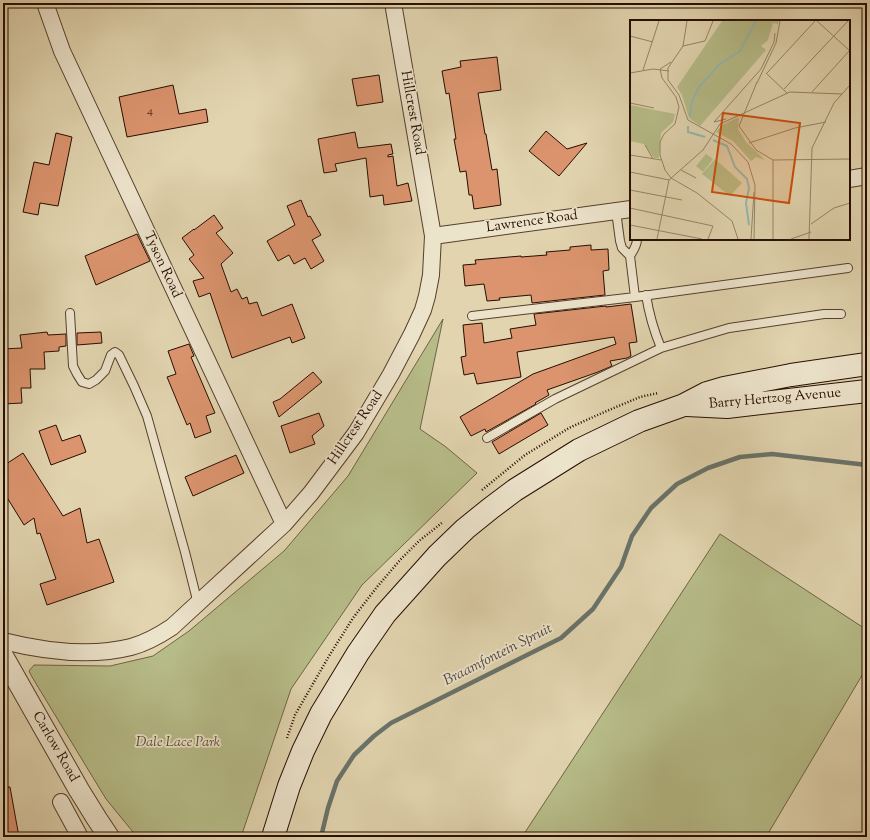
<svg xmlns="http://www.w3.org/2000/svg" width="870" height="840" font-family="'Sorts Mill Goudy',serif">
	<rect width="100%" height="100%" fill="#e1d4af"/>
	<filter id="stains"><feTurbulence type="fractalNoise" baseFrequency=".005" numOctaves="4"/><feColorMatrix values="0 0 0 0 .2 0 0 0 0 .09 0 0 0 0 .02 0 0 0 .5 -.17"/></filter>
	<radialGradient id="worn" r=".72"><stop offset=".6" stop-color="#630" stop-opacity="0"/><stop offset="1" stop-color="#630" stop-opacity=".3"/></radialGradient>
	<path fill="#b6bc88" stroke="#6f6444" d="M443,319L420,429L446,447L477,473L362,585L291,689L241,837H140L133,832L106,799L32,677L29,671L34,665L110,666L153,656L189,631L284,551L348,476Z
		M720,534L867,630V667L766,837H522Z"/>
	<g fill="none" stroke-linecap="round" stroke-linejoin="round">
		<path stroke="#69736a" stroke-width="4.5" d="M321,837L328,808L337,781L354,755L374,736L391,723L561,638L593,609L621,567L632,536L651,508L677,484L708,468L740,457L772,454L867,465"/>
	</g>
	<path fill="#db946e" stroke="#280d00" d="M497,57L501,90L478,93L485,134H486L492,170L497,169L501,205L474,209L472,195H469L466,171L460,172L454,139H456L449,93L446,94L442,71L461,67L460,61Z
		M379,75L383,102L357,106L352,79Z
		M173,85L179,114L206,109L208,122L127,137L119,97Z
		M546,131L567,149L587,143L559,176L529,151Z
		M355,132L358,148L391,144L393,154L388,155V157L393,156L397,186L408,183L412,201L384,205L383,195L370,197L366,158L335,164L337,171L324,173L318,139Z
		M56,133L72,137L58,206L40,203L38,215L23,212L34,162L49,165Z
		M301,200L308,217L310,216L321,235L312,240L324,261L311,269L305,258L294,264L289,255L278,261L267,241L295,225L287,206Z
		M214,215L223,228L216,233L233,253L221,264L231,292L237,289L242,299L247,297L249,304L257,302L262,316L292,304L305,338L292,343L290,337L232,358L210,293L199,297L193,281L204,278L189,259L194,255L182,238L194,229V230Z
		M137,234L150,261L96,285L85,256Z
		M591,245V250L608,249L609,270L603,271L605,295L532,303L531,295L499,298L500,300L487,301L484,284L465,286L463,265L476,264L475,260L521,256V257L547,255L546,252L570,250V247Z
		M631,304L637,342L629,343L631,356L627,358L610,361L612,366L598,372L547,390L549,395L535,403L536,404L486,432L485,429L471,436L460,417L533,374L616,344L614,337L517,352L521,377L477,384L474,373L464,375L461,357L466,356L463,325L482,323L484,343L512,338L510,329L536,325L534,314L606,306V307Z
		M47,332L48,335L66,334V346L59,347V351L44,352L45,369H30L31,388H21L22,403L3,404V349L22,348L20,335Z
		M101,332L102,343L77,345V333Z
		M189,344L194,356L191,357L215,413L206,416L211,432L195,438L190,423L187,425L167,377L176,374L168,351Z
		M313,372L322,382L279,417L273,402L280,399Z
		M319,413L324,426L312,436L315,444L290,453L281,426Z
		M541,413L548,425L499,454L492,442Z
		M56,425L62,441L80,435L86,452L51,465L39,431Z
		M23,453L63,516L80,508L87,543L99,539L114,582L47,605L40,584L56,579L40,533L37,534L34,518L24,525L3,491V466Z
		M236,455L244,473L193,496L185,477Z
		M3,787H10L19,837H3Z"/>
	<g fill="none" stroke-linecap="round" stroke-linejoin="round">
		<defs>
			<path id="service" d="M616,211L620,241L622,248L630,256L635,297
				M630,256C633,251 637,246 637,239
				M646,295C649,314 654,331 661,348
				M70,313L73,366L77,374L82,382L89,384L96,380L105,371L111,355L115,352L119,355L134,386L147,416L185,552L198,604
				M472,316L635,297L848,268
				M487,438L555,399L661,348L729,328L824,314H841"/>
			<path id="minor" d="M45,3L62,51L284,524
				M849,179L867,176
				M433,236L631,209
				M3,641C43,651 91,657 131,647C146,643 160,635 172,627L284,524L311,493L356,433L391,374L412,334L423,310L427,296L431,275L433,236L393,3
				M61,802L80,837"/>
			<path id="tertiary" d="M3,656L79,790L97,819L109,837"/>
			<path id="secondary" d="M687,405L727,407L867,391
				M273,837L289,786L303,751L321,714L358,653L385,614L437,556L465,529L491,508L515,490L579,450L639,421L684,405L707,393L724,388L791,375L867,364"/>
		</defs>
		<use href="#service" stroke="#563f2c" stroke-width="10"/>
		<use href="#minor" stroke="#563f2c" stroke-width="18"/>
		<use href="#tertiary" stroke="#563f2c" stroke-width="22"/>
		<use href="#secondary" stroke="#280d00" stroke-width="24"/>
		<path stroke="#280d00" stroke-width="2.5" stroke-dasharray="1 2" stroke-linecap="butt" d="M482,490L525,455L569,428L602,413L640,397L658,393
			M287,738L295,715L329,656L353,618L377,587L401,559L419,541L443,522"/>
		<use href="#service" stroke="#ece3cb" stroke-width="8"/>
		<use href="#minor" stroke="#ece3cb" stroke-width="16"/>
		<use href="#tertiary" stroke="#ece3cb" stroke-width="20"/>
		<use href="#secondary" stroke="#ece3cb" stroke-width="22"/>
	</g>
	<g text-anchor="middle" dominant-baseline="central" stroke-width="3.5" stroke-linejoin="round" paint-order="stroke">
		<g font-size="12" fill="#552f1c">
			<text x="150" y="111">4</text>
		</g>
		<g font-size="14" fill="#280d00" stroke="#ece3cb">
			<text transform="translate(412 113) rotate(80)">Hillcrest Road</text>
			<text transform="translate(532 222) rotate(-8)">Lawrence Road</text>
			<text transform="translate(162 265) rotate(65)">Tyson Road</text>
			<text transform="translate(775 399) rotate(-5)">Barry Hertzog Avenue</text>
			<text transform="translate(356 428) rotate(-56)">Hillcrest Road</text>
			<text transform="translate(55 747) rotate(60)">Carlow Road</text>
		</g>
		<g font-size="14" font-style="italic" fill="#5a4a30" stroke="#ece3cb">
			<text x="178" y="743">Dale Lace Park</text>
		</g>
		<g font-size="15" font-style="italic" fill="#4e483e" stroke="#ece3cb">
			<text transform="translate(498 655) rotate(-27)">Braamfontein Spruit</text>
		</g>
	</g>
	<g transform="translate(630 20)">
		<rect width="220" height="220" fill="#e1d4af"/>
		<path d="M92,1H149L148,4L143,3L138,20L131,26L136,30L70,106L59,98L52,75L47,67ZM0,85L45,94L43,102L31,113L29,138H24L14,124L0,121ZM109,97L108,109L116,122L135,140L126,137L121,141L103,121L86,112L92,105ZM76,134L83,139L73,152L66,146ZM85,139L112,163L100,176L72,154Z" fill="#b6bc88"/>
		<path fill="none" stroke="#95b7b0" stroke-width="2" d="M60,96L62,81L69,67L90,44L110,31L126,1M58,106V112L75,117M83,120L97,126L105,147L117,159L119,168L116,183L119,205"/>
		<path fill="none" stroke="#978469" stroke-width="1" d="M57,1L53,26L38,48V60L49,75L58,100L101,124L118,142L125,165L124,219M187,1L220,31M0,16L23,22M53,26L75,21L83,1M30,49L32,58L46,77L49,87L45,104L34,114L30,122V135L35,150L41,158L67,173L102,201L108,219M30,49L41,42M13,50L29,1M0,53L23,49L39,51M136,53L157,73M137,53L185,1M127,62L109,106L126,130L143,140L220,139M127,63L146,23L150,1M154,69L218,1M182,72L220,30M0,83L24,88M96,99L84,102L131,49L144,22L145,13M119,123L165,108L196,102M15,125L23,139M0,135L31,140M51,150L66,158M0,152L39,160M0,170L52,180M0,188L83,206L78,219M181,204L204,188L220,183M0,205L72,219M27,219L39,160L73,130L90,104L160,72L212,74M121,219L124,172M143,219V140M161,219L181,212M179,219L182,128L204,83L220,65"/>
		<path fill="#cb4e0a" fill-opacity="0.15" stroke="#cb4e0a" stroke-width="2" d="M93,93L170,103L159,183L82,172Z"/>
		<rect width="220" height="220" fill="none" stroke="#280d00" stroke-width="2"/>
	</g>
	<rect width="870" height="840" fill="none" stroke="#e1d4af" stroke-width="16"/>
	<rect x="4" y="4" width="862" height="832" fill="none" stroke="#280d00" stroke-width="2"/>
	<rect x="8" y="8" width="854" height="824" fill="none" stroke="#280d00"/>
	<rect width="100%" height="100%" filter="url(#stains)"/>
	<rect width="100%" height="100%" fill="url(#worn)"/>
</svg>
